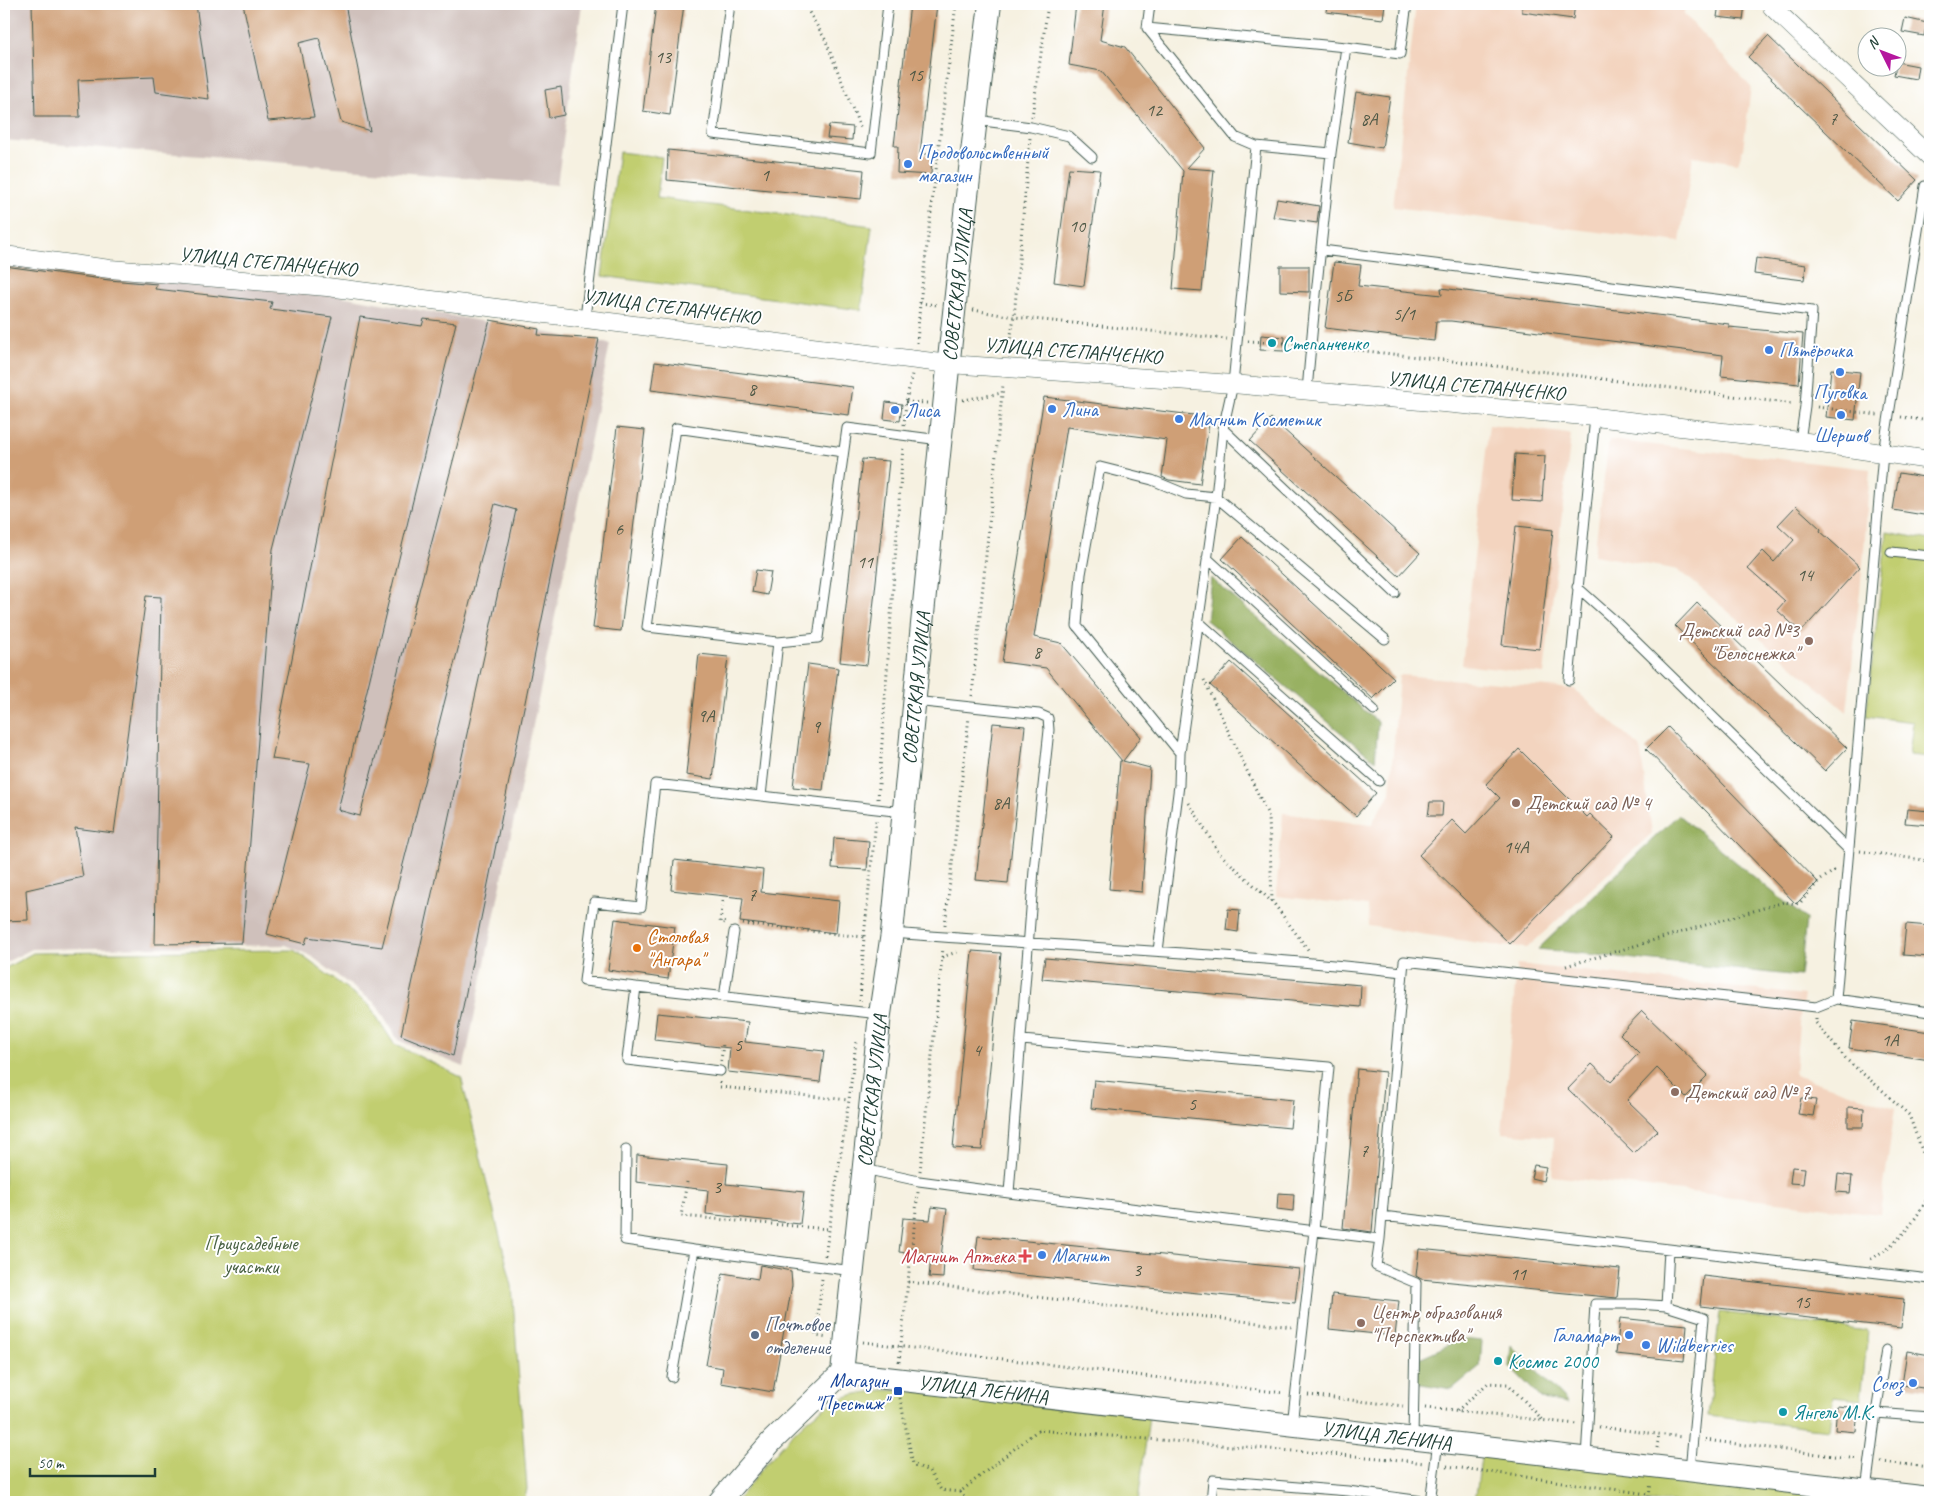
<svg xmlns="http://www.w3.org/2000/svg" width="1934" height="1506" font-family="Caveat,sans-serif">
	<rect width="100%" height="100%" fill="#fff"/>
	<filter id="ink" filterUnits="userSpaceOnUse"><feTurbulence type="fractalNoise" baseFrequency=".02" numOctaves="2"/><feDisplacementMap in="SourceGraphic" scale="10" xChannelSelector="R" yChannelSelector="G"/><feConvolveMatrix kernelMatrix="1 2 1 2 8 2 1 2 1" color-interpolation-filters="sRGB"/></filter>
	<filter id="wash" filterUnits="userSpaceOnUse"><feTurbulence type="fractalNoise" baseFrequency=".0096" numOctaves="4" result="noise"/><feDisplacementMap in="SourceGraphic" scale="20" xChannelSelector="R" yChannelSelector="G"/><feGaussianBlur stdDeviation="1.12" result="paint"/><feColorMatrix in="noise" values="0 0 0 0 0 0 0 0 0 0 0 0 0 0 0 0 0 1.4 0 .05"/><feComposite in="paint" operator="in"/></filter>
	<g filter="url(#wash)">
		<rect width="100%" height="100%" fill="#f6f1e1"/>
		<path fill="#f3d4bf" d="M1416,4H1685L1684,14L1751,87L1743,149L1738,163L1693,156L1680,242L1393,207Z
			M1489,425L1571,434L1544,674L1462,665Z
			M1609,440L1870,469L1863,563L1847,712L1679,570L1594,555Z
			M1399,675L1574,689L1640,747L1652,833L1527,948L1492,945L1369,926L1368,906L1276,896L1283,813L1371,825L1390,793Z
			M1517,964L1804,995L1799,1023L1795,1075L1895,1108L1880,1214L1552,1176L1554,1137L1502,1133Z"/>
		<path fill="#cfc0bb" d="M4,4H582L557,185L4,140Z
			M4,258L313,291L610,344L464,1067L398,1040L376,1004L311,956L286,945L32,949L4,963Z"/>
		<path fill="#c1ce70" stroke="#708652" d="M619,152L662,157L657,198L872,226L861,310L602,276Z
			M1887,532L1930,540V757L1909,755L1913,722L1866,716Z
			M294,950L369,1005L394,1044L461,1077L512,1286L527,1489L524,1502H4V969L33,953Z
			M1720,1312L1868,1331L1861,1400L1833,1397L1829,1430L1708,1416Z
			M883,1390L975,1394L1150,1409L1138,1502H735C766,1466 800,1414 845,1397C857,1393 871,1392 883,1390Z
			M1483,1444L1930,1502H1475Z"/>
		<path fill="#98b162" stroke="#5c774b" d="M1211,578L1378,722L1375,761L1206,620Z
			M1678,815L1806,919L1800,976L1538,949Z
			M1462,1339L1482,1341L1480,1366L1452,1389L1415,1383L1417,1359Z
			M1511,1345L1568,1403L1542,1399L1509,1366Z"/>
		<g id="blocks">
			<path fill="#cf9f76" d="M32,4H196L209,99L156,92L154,77L78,80L80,117H35Z
				M243,4H345L370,131L341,122L319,38L299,43L314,117L268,121Z
				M656,4H684L670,115L643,111Z
				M910,4H937L920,154H932L931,175L897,173L898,146H894Z
				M1076,4H1105L1100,40L1125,47L1205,148L1187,168L1214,170L1202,291L1173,289L1183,171L1101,71L1069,65Z
				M1327,4H1385L1383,19L1326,12Z
				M1522,4H1575L1573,19L1522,12Z
				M1719,4H1745L1743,20L1717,17Z
				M1905,18L1927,23L1924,36L1902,32Z
				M1768,36L1917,180L1898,201L1748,57Z
				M1897,62L1918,66L1916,79L1894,75Z
				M561,87L564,115L549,118L545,90Z
				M1356,92L1390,97L1382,148L1348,142Z
				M829,125L853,127L852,140L827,138Z
				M668,150L864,170L861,199L667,180Z
				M1069,168L1100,170L1084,286L1054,282Z
				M1277,199L1319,206L1317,223L1273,217Z
				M1756,258L1806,265L1804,280L1754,274Z
				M1334,262L1361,265L1358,286L1442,295L1441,288L1729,324V327L1803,334L1799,384L1721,376L1723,355L1451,321H1436L1434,341L1325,328Z
				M4,266L109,280L157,284L155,289L272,302L270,309L332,317L273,549L242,943L155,944L161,597L146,596L114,833L75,828L83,877L26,890L28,920L4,921Z
				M1280,266H1309V292L1280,291Z
				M360,317L422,326L424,319L456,323L338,810L360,816L490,320L539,329L538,335L599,339L453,1056L401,1035L516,510L495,504L382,947L307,937L305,944L267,934L310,764L272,759Z
				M1261,335L1285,337L1284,351L1260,350Z
				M655,362L853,387L849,415L651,390Z
				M1831,369L1860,372L1855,420L1826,417Z
				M1044,397L1210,417L1200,484L1169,480L1162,477L1167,440L1067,427L1034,637L1061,643L1141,737L1123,761L1150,768L1142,892L1109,889L1120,761H1122L1046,668L1002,662Z
				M886,402L902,404L900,421L884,419Z
				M1271,418L1420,553L1399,576L1250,441Z
				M617,427L645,430L621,631L593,628Z
				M1515,454L1545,456L1542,502L1512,500Z
				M862,459L889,461L867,665L840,662Z
				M1899,473L1930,478V516L1893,510Z
				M1796,506L1821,529L1820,531L1860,567L1801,632L1777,610L1785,601L1748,568L1763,551L1774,562L1794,540L1778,525Z
				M1516,526L1553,530L1539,649L1502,645Z
				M1242,537L1394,678L1373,699L1222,559Z
				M756,570L771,572L767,595L752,592Z
				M1697,603L1847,748L1825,771L1675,626Z
				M699,654L728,657L713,779L686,775Z
				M1231,662L1376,793L1356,816L1210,685Z
				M808,664L838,668L823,790L793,787Z
				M993,723L1025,726L1008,883L976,880Z
				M1668,727L1818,882L1796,904L1646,749Z
				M1519,749L1587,817L1590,814L1614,837L1510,944L1419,855L1452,820L1466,834L1500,798L1486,784Z
				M1430,802H1443L1442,816H1428Z
				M1907,809L1930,811V825L1905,823Z
				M834,838L869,841L867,870L832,868Z
				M674,860L763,870L761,892L839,901L836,933L740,922L743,898L671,890Z
				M1228,909L1240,910L1238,932L1226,930Z
				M615,919L675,927L668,979L608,970Z
				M1906,924L1930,926V957L1903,955Z
				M972,951L1001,953L982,1150L953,1148Z
				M1045,958L1361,985L1360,1007L1042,979Z
				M1642,1011L1708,1075L1686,1097L1657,1068L1627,1100L1658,1130L1634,1153L1568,1089L1592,1064L1611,1082L1639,1053L1620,1034Z
				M657,1013L748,1022L745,1042L824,1051L820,1082L728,1072L730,1048L654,1040Z
				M1853,1021L1930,1032V1060L1849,1048Z
				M1357,1069L1385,1072L1372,1232L1343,1228Z
				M1094,1080L1293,1100L1290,1128L1091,1108Z
				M1801,1098L1816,1100L1813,1116L1798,1114Z
				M1848,1107L1864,1108L1863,1127H1848Z
				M637,1155L728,1164L726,1184L804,1192L800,1224L706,1214L708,1190L636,1182Z
				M1534,1165L1546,1167L1543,1181L1531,1178Z
				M1792,1167L1805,1168L1803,1184L1790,1183Z
				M1838,1174L1852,1176L1850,1193L1836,1192Z
				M1278,1193L1294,1194L1293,1211L1277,1209Z
				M932,1207L947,1209L941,1257L899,1252L903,1218L930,1220Z
				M978,1236L1299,1269L1295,1303L974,1270Z
				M1419,1249L1620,1269L1617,1298L1421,1279L1416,1276Z
				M931,1258L944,1260L943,1278L929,1277Z
				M760,1265L791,1271L792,1285L773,1392L721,1383L723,1368L706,1365L723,1273L758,1279Z
				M1703,1276L1904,1299L1901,1328L1700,1306Z
				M1332,1294L1399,1301L1395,1336L1329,1329Z
				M1620,1318L1687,1325L1684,1361L1616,1354Z
				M1907,1351L1930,1355V1389L1902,1385Z
				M1837,1406L1858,1408L1856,1432L1835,1430Z"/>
		</g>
	</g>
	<g filter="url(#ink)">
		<use href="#blocks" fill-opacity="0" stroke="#3f584e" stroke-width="1"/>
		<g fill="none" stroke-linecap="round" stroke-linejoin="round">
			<defs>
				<path id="service" d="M730,4L713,134L871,153L888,4
					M1150,4L1147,28L1346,47L1331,153L1256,146L1233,384L1223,429L1216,497L1180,753L1179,785L1158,951
					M1147,28L1235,137L1256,146
					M1346,47L1400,54L1407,4
					M975,120L1031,127L1069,136L1092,157
					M1322,250L1812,311L1805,406L1800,441
					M585,318L623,4
					M1307,392C1313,312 1323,233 1331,153
					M1223,429L1395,593
					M1891,552L1930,556
					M1207,558L1374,710
					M1577,587L1613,619L1849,850
					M1198,621L1379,781
					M778,642L647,627L676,428L843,452
					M1569,680L1595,417
					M1180,753L1077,626L1081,574L1100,467L1152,480L1186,494L1216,497L1385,639
					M761,796L778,642L818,638L847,428L940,440
					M892,933C1062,947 1233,953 1403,972L1404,961L1816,1007L1836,999L1930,1012
					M636,987L584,981L594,902L641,907L655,784L903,812
					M724,997L734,932
					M1836,999L1883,453L1925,186H1930
					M1022,1040L1329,1067L1314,1231L1292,1425
					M720,1071L627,1060L636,987L880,1014
					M626,1149L625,1240L694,1250
					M864,1169L919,1181L1009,1193L1034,870L1049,730L1048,718L1039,714L914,701
					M1009,1193L1380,1239L1376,1266L1416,1283L1413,1438
					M1382,1216L1930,1279
					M1380,1239L1403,972
					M1666,1306L1669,1249
					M672,1377L694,1250L853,1271
					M1876,1413L1886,1350
					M1586,1458L1595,1304H1637L1666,1306L1704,1318L1690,1470
					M1866,1490L1876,1413L1930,1417
					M1211,1502L1213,1480L1348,1491L1430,1502
					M1430,1502L1438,1442"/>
				<path id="minor" d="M1773,4L1772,7L1930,157
					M4,255L110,269L327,287L949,364L1233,384L1595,417L1800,441L1930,460"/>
				<g id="tertiary">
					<path id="s1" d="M842,1373L880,1014L892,933C922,623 951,313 990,4"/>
					<path id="s2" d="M842,1373L1930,1498"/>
					<path d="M719,1502L772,1441L842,1373"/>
				</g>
			</defs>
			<use href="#service" stroke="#3f584e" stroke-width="11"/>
			<use href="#minor" stroke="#3f584e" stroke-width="19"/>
			<use href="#tertiary" stroke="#3f584e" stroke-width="24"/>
			<path stroke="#3f584e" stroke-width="3" stroke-dasharray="1 4" stroke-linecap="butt" d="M804,4L825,39L861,130
				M1032,117L1048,4
				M920,303L937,305
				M973,310L1014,317L1227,339
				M1248,341L1299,344
				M917,343L920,303L956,4
				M1323,346L1573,375L1793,404
				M1008,353L1014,317L1030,138
				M963,400L1002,393
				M906,402L927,403
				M1817,407L1878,415
				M1901,417L1930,421
				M904,425L906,402L912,374
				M1204,680L1269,817L1272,901L1309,951
				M972,696L1003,384
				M878,799L903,446
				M1189,803L1219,853L1271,901
				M1860,851L1930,861
				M723,901L720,922L727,923
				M743,924L864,937
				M945,925L969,717
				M942,957L960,951
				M1566,966L1784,902L1796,904L1800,903L1818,882L1835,870
				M860,1001L864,937L876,820
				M1816,1018V1023L1847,1060L1882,1090L1909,1115L1930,1172
				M721,1061L723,1044
				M720,1082V1087L849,1100
				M920,1171L943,948
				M687,1182L681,1216L828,1229
				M825,1256L849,1100L856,1042
				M1871,1259C1901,1241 1913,1224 1930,1194
				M822,1279L816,1336L828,1338
				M908,1282L1293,1327
				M863,1342L1284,1393
				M899,1362L918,1192
				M1308,1395L1403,1406
				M900,1398L913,1464L929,1471L941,1490L960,1492L1038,1430L1391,1459L1424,1463
				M1425,1408L1577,1424
				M1457,1411L1488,1383L1508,1384L1543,1420
				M1599,1427L1682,1437
				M1705,1440L1858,1459
				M1657,1448L1659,1434
				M1881,1462L1930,1467
				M1447,1466L1648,1494
				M960,1492L968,1502
				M1648,1502L1651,1483"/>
			<use href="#service" stroke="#fff" stroke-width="9"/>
			<use href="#minor" stroke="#fff" stroke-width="18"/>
			<use href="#tertiary" stroke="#fff" stroke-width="22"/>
		</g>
	</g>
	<g fill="#3f7fe0" stroke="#fff" stroke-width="2">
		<circle cx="908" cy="164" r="5"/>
		<circle cx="1769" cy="350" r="5"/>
		<circle cx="1840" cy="372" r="5"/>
		<circle cx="1052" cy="409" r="5"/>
		<circle cx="895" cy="410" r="5"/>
		<circle cx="1841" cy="415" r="5"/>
		<circle cx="1179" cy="419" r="5"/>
		<circle cx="1042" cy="1255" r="5"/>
		<circle cx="1629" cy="1335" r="5"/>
		<circle cx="1646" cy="1345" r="5"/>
		<circle cx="1913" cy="1383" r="5"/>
	</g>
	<g fill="#0f9aa8" stroke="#fff" stroke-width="2">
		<circle cx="1272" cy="343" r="5"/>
		<circle cx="1498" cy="1361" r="5"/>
		<circle cx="1783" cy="1412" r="5"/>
	</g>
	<g fill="#8d6e63" stroke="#fff" stroke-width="2">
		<circle cx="1809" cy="641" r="5"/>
		<circle cx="1516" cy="803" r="5"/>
		<circle cx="1675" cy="1092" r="5"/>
		<circle cx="1361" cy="1323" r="5"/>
	</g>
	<circle fill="#e8710a" stroke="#fff" stroke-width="2" cx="637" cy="948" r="5"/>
	<path fill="#e0444e" stroke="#fff" stroke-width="2" d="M1022.5 1248.5h5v5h5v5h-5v5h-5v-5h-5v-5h5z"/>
	<circle fill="#5c6f8a" stroke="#fff" stroke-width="2" cx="755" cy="1335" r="5"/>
	<rect fill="#1a4fb4" stroke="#fff" stroke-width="2" x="893" y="1386" width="10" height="10" rx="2.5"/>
	<g text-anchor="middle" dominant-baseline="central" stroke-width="4" stroke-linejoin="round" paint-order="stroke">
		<g font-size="18" fill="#4b5644">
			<text x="663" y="57">13</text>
			<text x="915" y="75">15</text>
			<text x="1154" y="110">12</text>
			<text x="1369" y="119">8А</text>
			<text x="1833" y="119">7</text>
			<text x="765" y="175">1</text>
			<text x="1077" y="226">10</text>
			<text x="1343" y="296">5Б</text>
			<text x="1404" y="314">5/1</text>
			<text x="752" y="389">8</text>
			<text x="619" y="529">6</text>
			<text x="865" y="562">11</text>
			<text x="1805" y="575">14</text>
			<text x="1037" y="652">8</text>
			<text x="706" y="716">9А</text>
			<text x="816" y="727">9</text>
			<text x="1001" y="803">8А</text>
			<text x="1516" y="847">14А</text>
			<text x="752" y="895">7</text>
			<text x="1890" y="1040">1А</text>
			<text x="738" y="1045">5</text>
			<text x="977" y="1050">4</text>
			<text x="1192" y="1104">5</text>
			<text x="1364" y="1151">7</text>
			<text x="717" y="1187">3</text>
			<text x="1137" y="1270">3</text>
			<text x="1518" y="1274">11</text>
			<text x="1802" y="1302">15</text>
		</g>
		<g font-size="20" fill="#366cbe" stroke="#fff" text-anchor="start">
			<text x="918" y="152">Продовольственный<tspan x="918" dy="23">магазин</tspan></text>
			<text x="1779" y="350">Пятёрочка</text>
			<text x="1840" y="392" text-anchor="middle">Пуговка</text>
			<text x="1062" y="409">Лина</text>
			<text x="905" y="410">Лиса</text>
			<text x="1189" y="419">Магнит Косметик</text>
			<text x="1841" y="435" text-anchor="middle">Шершов</text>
			<text x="1052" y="1255">Магнит</text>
			<text x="1619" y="1335" text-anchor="end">Галамарт</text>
			<text x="1656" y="1345">Wildberries</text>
			<text x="1903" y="1383" text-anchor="end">Союз</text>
		</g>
		<g font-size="20" fill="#1f3d34" stroke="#fff">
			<text transform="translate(268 262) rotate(5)">УЛИЦА СТЕПАНЧЕНКО</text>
			<text stroke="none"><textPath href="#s1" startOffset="1094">СОВЕТСКАЯ УЛИЦА</textPath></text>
			<text transform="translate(671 307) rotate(7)">УЛИЦА СТЕПАНЧЕНКО</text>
			<text transform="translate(1073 351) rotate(4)">УЛИЦА СТЕПАНЧЕНКО</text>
			<text transform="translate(1476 386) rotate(5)">УЛИЦА СТЕПАНЧЕНКО</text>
			<text stroke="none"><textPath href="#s1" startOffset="689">СОВЕТСКАЯ УЛИЦА</textPath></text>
			<text stroke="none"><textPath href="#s1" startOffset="284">СОВЕТСКАЯ УЛИЦА</textPath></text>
			<text stroke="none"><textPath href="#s2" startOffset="142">УЛИЦА ЛЕНИНА</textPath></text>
			<text stroke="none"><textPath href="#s2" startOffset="548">УЛИЦА ЛЕНИНА</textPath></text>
		</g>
		<g font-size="20" fill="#0d838f" stroke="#fff" text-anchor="start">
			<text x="1282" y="343">Степанченко</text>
			<text x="1508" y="1361">Космос 2000</text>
			<text x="1793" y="1412">Янгель М.К.</text>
		</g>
		<g font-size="20" fill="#785e54" stroke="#fff" text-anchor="start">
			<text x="1799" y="630" text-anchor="end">Детский сад №3<tspan x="1799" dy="23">"Белоснежка"</tspan></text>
			<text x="1526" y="803">Детский сад № 4</text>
			<text x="1685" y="1092">Детский сад № 7</text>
			<text x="1371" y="1312">Центр образования<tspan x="1371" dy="23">"Перспектива"</tspan></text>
		</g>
		<g font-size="20" fill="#c56008" stroke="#fff" text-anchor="start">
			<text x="647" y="936">Столовая<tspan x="647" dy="23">"Ангара"</tspan></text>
		</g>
		<g font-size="20" fill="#486143" stroke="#fff">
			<text x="251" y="1243">Приусадебные<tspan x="251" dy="23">участки</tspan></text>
		</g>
		<g font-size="20" fill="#be3a42" stroke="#fff" text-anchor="end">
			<text x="1015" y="1256">Магнит Аптека</text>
		</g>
		<g font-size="20" fill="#4e5e75" stroke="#fff" text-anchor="start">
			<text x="765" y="1324">Почтовое<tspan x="765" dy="23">отделение</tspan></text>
		</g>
		<g font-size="20" fill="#164399" stroke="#fff" text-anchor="end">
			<text x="888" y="1380">Магазин<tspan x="888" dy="23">"Престиж"</tspan></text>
		</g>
	</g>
	<rect width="1934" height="1506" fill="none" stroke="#fff" stroke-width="20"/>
	<g transform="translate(1882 52) rotate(312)"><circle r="24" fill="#ffffff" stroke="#a5b1ae"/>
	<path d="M0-4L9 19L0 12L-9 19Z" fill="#b5179e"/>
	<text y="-8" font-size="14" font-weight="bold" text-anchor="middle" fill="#1f3d34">N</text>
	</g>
	<path d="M30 1468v8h125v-8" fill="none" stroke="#1f3d34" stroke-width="2.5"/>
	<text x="38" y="1468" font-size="15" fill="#1f3d34" stroke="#ffffff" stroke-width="4" paint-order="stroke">50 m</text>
</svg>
